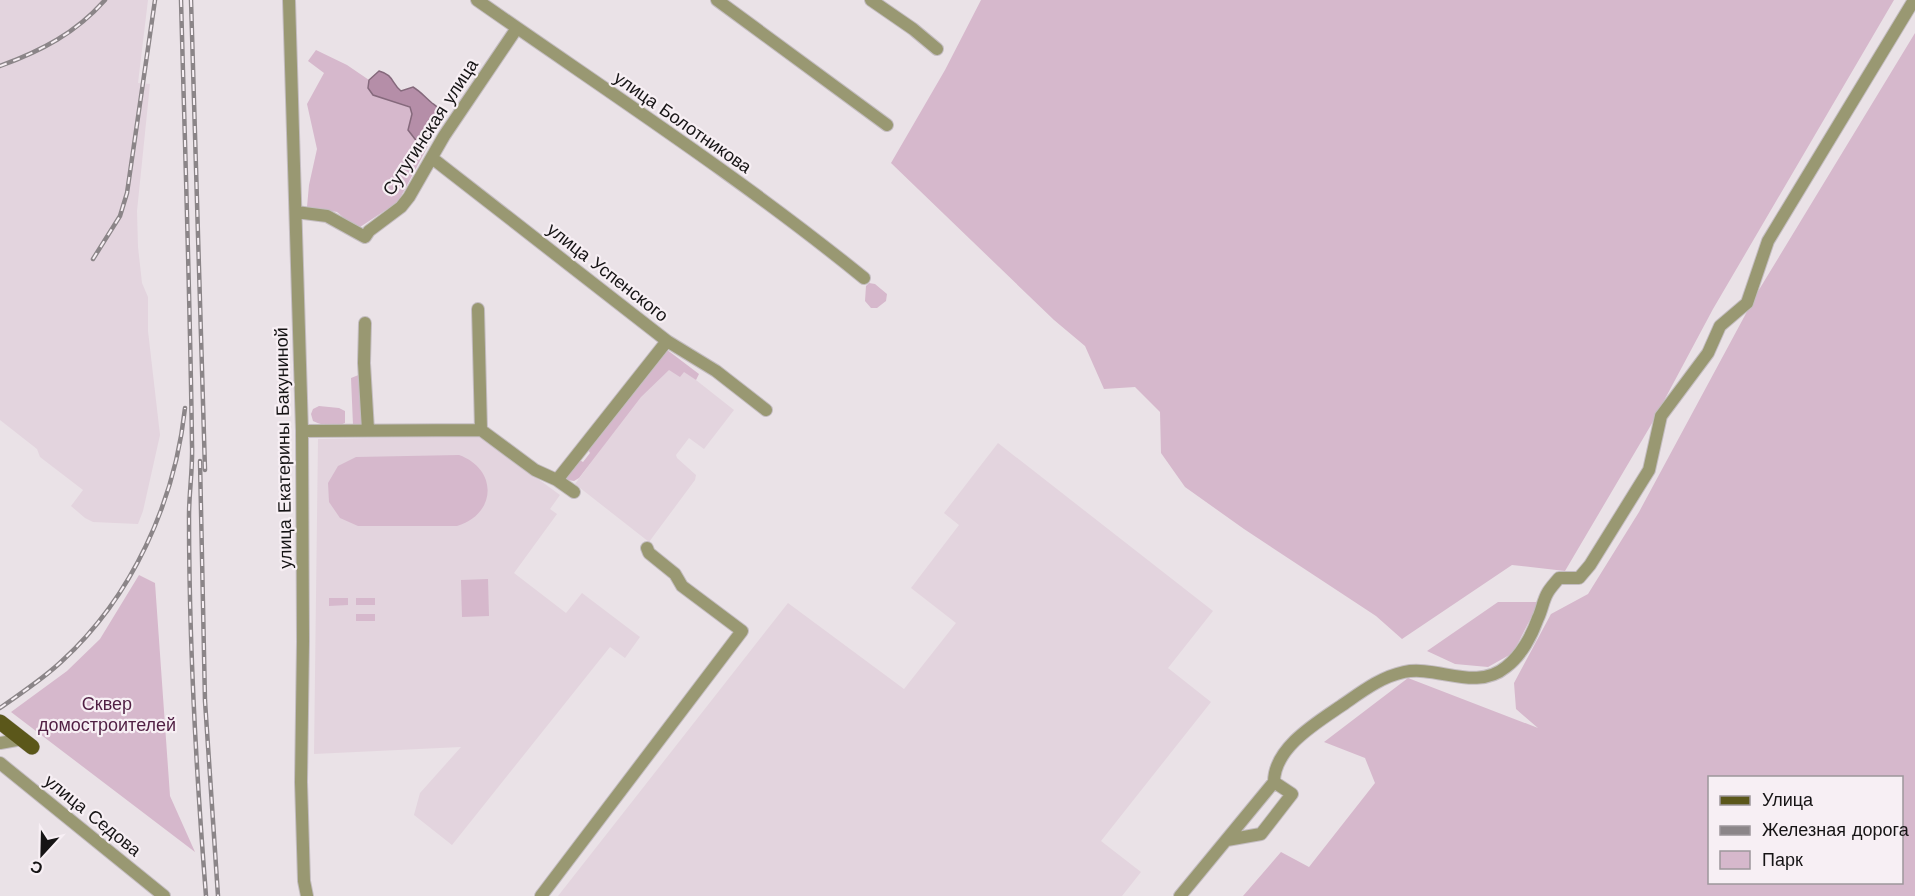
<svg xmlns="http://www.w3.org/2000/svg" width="1915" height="896" font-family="'Work Sans',sans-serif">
	<rect width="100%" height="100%" fill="#eae2e7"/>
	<path fill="#e3d4de" d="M0,0H148L138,83L150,84L137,211L138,247L142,283L148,297V331L160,435L143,511L138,524L93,522L85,518L71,506L83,490L40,457L37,449L0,420Z
		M668,358L734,410L704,449L689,438L676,455L677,458L696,475L695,480L649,542L575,484Z
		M479,436L560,495L550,509L557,514L514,573L566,613L582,593L640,637L625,658L610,647L452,845L414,815L420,793L461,747L314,754L318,439Z
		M998,443L1213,611L1168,668L1211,702L1101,841L1141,872L1122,896H558L788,603L904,689L956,623L911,588L959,525L944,513Z"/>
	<path fill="#d6b8cc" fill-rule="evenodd" d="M981,0H1894L1713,309L1651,425L1565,571L1512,565L1402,639L1376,616L1244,529L1185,487L1161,453L1160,412L1135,387L1104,389L1085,346L1054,320L891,163L945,70Z
		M1915,33V896H1243L1281,852L1309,867L1375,783L1365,758L1324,742L1408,678L1538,728L1516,709L1514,683L1551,614L1588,594L1639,512L1757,293ZM1710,778H1902V882H1710Z
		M316,50L347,65L369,80L368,88L373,95L410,107L412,113L408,130L418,143L428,146L398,202L357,229L337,212L307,207L309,185L317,149L307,104L324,73L308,61Z
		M869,283L875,284L887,294L886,301L877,308H871L865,301L866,286Z
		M666,349L699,374L696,380L684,372L680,377L669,370L641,397L579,478L574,481L568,480L565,476L578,459L583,462L590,453L587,448Z
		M361,374L365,425H353L351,378Z
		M319,406L339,408L345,411V423C335,428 323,426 313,421L311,414L313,409Z
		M459,455C498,469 497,514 457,526H358L340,518L329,502L328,483L338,466L356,457Z
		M139,575L155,583L170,796L195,852L11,712L67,671L100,639Z
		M488,579L489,616L462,617L461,580Z
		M329,598H348V605L329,606Z
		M356,598H375V605H356Z
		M1498,602H1539L1513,653L1488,667L1455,664L1427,651Z
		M356,614H375V621H356Z"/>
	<path fill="#b58ea8" stroke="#85697c" stroke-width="1.5" d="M379,71C394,75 391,83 401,91L413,87C420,91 426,98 432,103C436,106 441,109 442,114C446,127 427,137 418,143L408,130L412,114L410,107L373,95L368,88L369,80Z"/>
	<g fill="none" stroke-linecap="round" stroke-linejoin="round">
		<defs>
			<path id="minor" d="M289,0L302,431L303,641L301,782L304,881L307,896
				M477,0C607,91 741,178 864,278
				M717,0L887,125
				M871,0L913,29L937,49
				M432,158L667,341L716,371L766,410
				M296,212L327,216L365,237L369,231L401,207L409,197L444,136L517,28
				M478,309L481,430
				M365,323L364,363L368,430
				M302,431L481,430L535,470L557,480L574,492
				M557,480L667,341
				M0,743L22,739
				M0,763L164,896
				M1274,782C1274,748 1316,723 1341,706C1360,693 1380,677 1404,672C1437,665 1476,692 1506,667C1521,656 1532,635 1538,618C1542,610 1543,600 1548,592C1551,587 1555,583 1559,578H1579L1590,565L1649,470L1661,416L1708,353L1720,326L1747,303L1768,241L1914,0
				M541,896L742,631L682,586L675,574L649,553L647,548
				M1180,896L1274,782L1292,794L1261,834L1227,840"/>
			<path id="major" d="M0,722L32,747"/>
		</defs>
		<use href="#minor" stroke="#c4bdc1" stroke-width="14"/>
		<use href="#major" stroke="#c4bdc1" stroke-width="16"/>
		<use href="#minor" stroke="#999872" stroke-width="12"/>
		<use href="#major" stroke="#5b571a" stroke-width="15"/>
		<defs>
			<path id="rail" d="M181,0C185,148 190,296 192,444C193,468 189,492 189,516C189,643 196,770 206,896
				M191,0L205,470
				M0,66C41,51 76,33 105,0
				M93,259L120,216L127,193L155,0
				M200,461L205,701L218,896
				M0,708C21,693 43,679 62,661C132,597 175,502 185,408"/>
		</defs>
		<use href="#rail" stroke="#8b8588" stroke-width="4.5"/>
		<use href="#rail" stroke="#f7eff4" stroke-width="2" stroke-dasharray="7" stroke-linecap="butt"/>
	</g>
	<g text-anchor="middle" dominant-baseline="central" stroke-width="4.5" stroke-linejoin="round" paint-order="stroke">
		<g font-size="18" fill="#161415" stroke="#f7eff4">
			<text transform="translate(683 122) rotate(35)">улица Болотникова</text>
			<text transform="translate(430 127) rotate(-57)">Сутугинская улица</text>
			<text transform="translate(608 272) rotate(38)">улица Успенского</text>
			<text transform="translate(283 448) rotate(-91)">улица Екатерины Бакуниной</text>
			<text transform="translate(93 815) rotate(39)">улица Седова</text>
		</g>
		<g font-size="18" fill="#501f43" stroke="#f7eff4">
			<text x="107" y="703">Сквер<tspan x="107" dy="21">домостроителей</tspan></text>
		</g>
	</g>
	<rect x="1708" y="776" width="195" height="108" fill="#f7eff4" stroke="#9d979b" stroke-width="1.5"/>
	<rect x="1720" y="796" width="30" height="9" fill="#5b571a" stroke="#9d979b" stroke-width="1.5"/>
	<text x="1762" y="806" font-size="18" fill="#161415">Улица</text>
	<rect x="1720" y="826" width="30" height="9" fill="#8b8588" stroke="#9d979b" stroke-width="1.5"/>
	<text x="1762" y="836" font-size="18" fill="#161415">Железная дорога</text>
	<rect x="1720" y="851" width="30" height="18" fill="#d6b8cc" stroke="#9d979b" stroke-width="1.5"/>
	<text x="1762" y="866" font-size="18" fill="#161415">Парк</text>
	<g transform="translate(42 854) rotate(202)" stroke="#f7eff4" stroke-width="4.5" paint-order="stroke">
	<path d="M0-4.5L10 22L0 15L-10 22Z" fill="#161415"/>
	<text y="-9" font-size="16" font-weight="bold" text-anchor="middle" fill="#161415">С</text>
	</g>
</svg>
